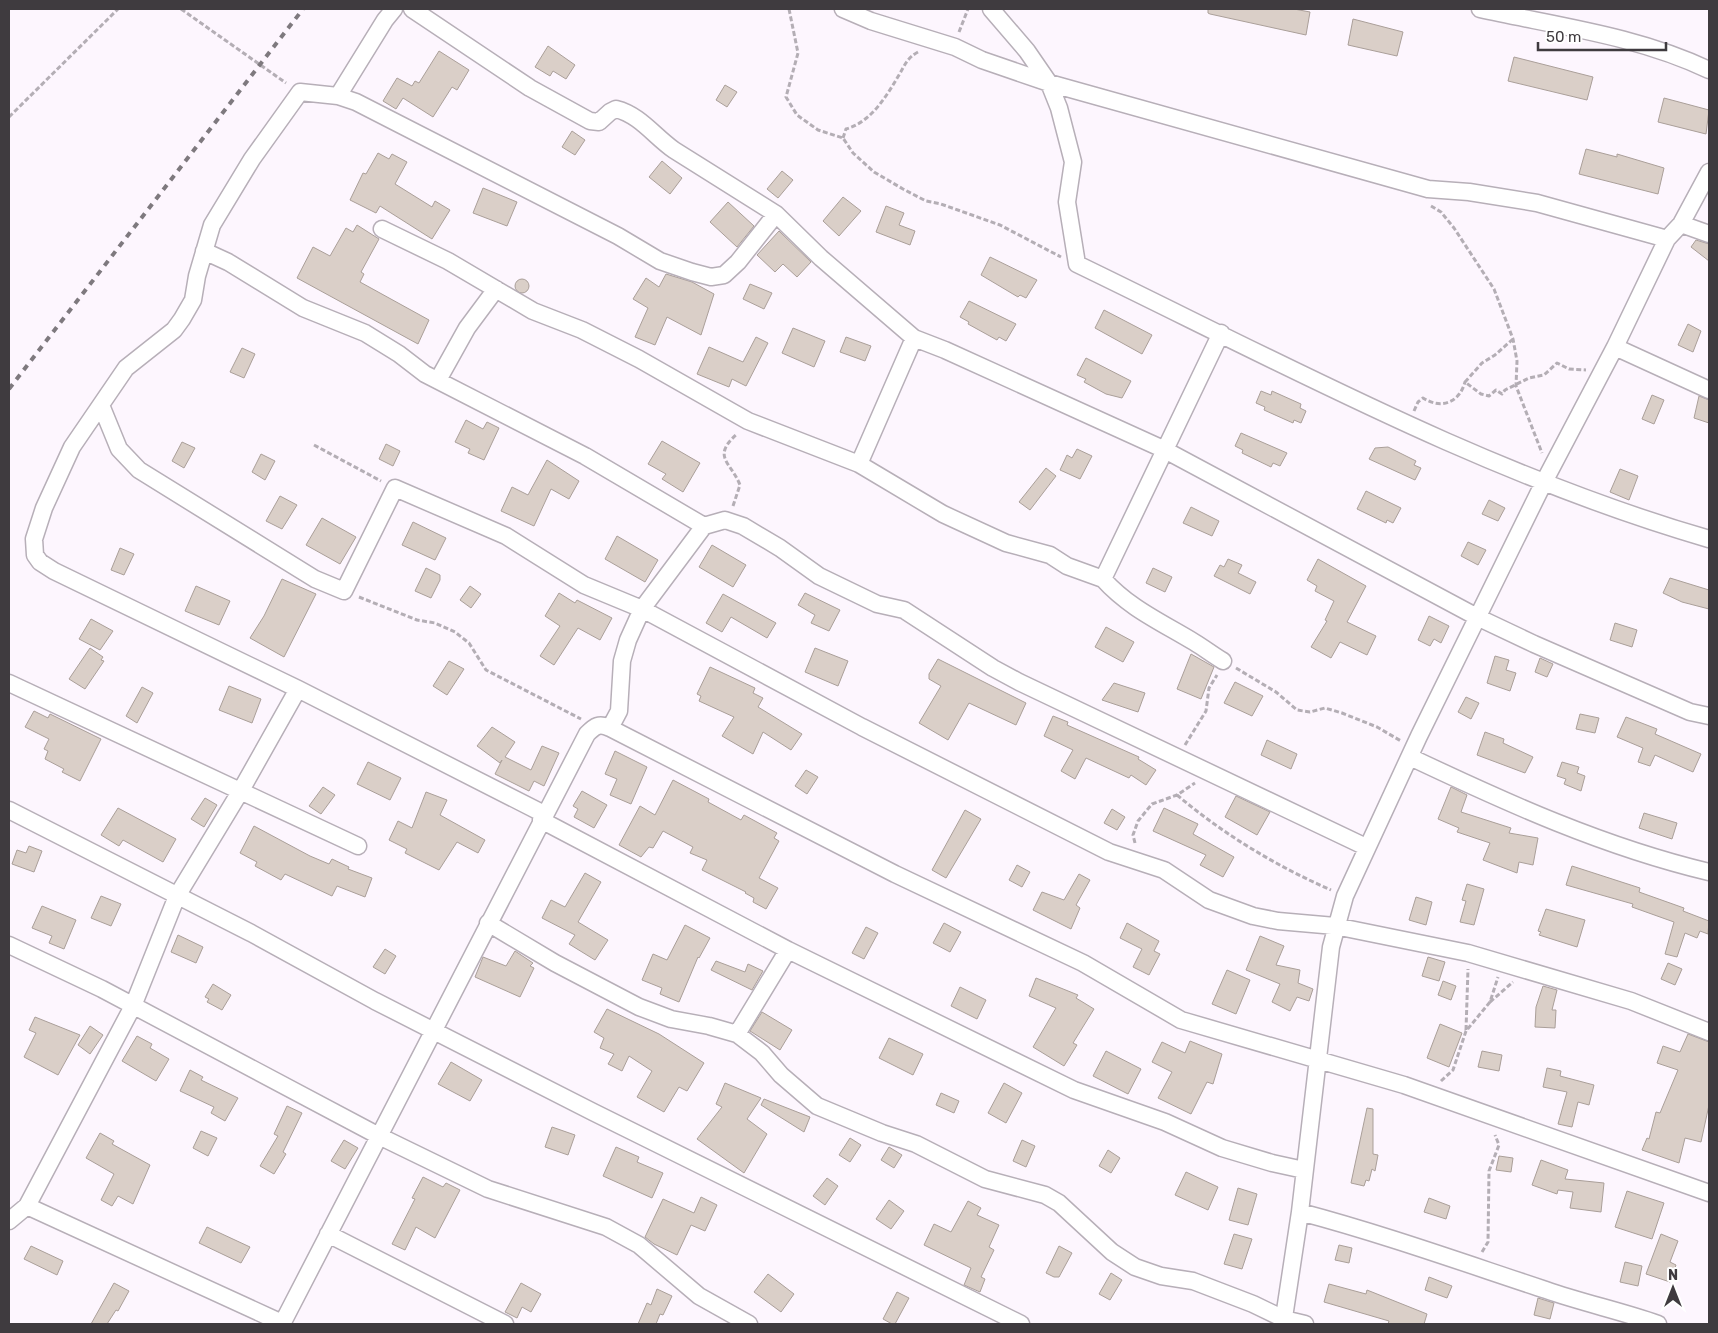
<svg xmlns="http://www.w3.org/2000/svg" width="1718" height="1333" font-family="Rubik,sans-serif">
	<rect width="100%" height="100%" fill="#fdf6fe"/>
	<path fill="#dacfc8" stroke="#aa9f99" d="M1208,9H1294L1310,12L1306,35L1210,14L1208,13Z
		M1353,19L1403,32L1397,56L1348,45Z
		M548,46L575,65L566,79L553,71L550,76L535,67Z
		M439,51L469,70L457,90L452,87L433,117L403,98L396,109L383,101L397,78L412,86L415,81L419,83Z
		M1514,57L1593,77L1587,100L1508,81Z
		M725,85L737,92L727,107L716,100Z
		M1664,98L1709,110L1706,134L1658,122Z
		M572,131L585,140L575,155L562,147Z
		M1586,149L1617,157V154L1664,168L1658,194L1579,174Z
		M378,153L389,159L392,154L407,162L395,184L432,207L435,201L450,210L432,239L380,206L376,213L350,200L363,173L366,174Z
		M662,161L682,178L670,194L649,177Z
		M782,171L793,180L778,198L767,189Z
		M483,188L517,202L507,226L473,213Z
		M843,197L861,211L839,236L823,221Z
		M728,202L754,226L737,247L710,222Z
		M886,206L904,213L899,225L915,231L910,245L876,232Z
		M357,225L379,239L361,272L364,274L360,282L429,320L418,344L297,278L313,247L330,256L346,228L353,232Z
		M779,231L811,262L797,277L783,264L775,272L757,255Z
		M1696,240L1709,244V261L1691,247Z
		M990,257L1037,280L1026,298L1020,295L1018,297L981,275Z
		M666,274L692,282L714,294L701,335L667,317L655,345L635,337L648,308L633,299L646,278L659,287Z
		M515 286a7 7 0 1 1 14 0a7 7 0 1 1-14 0Z
		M750,284L772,293L764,309L743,299Z
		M969,301L1016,324L1006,341L999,337L997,340L968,324L969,322L960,317Z
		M1104,310L1152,335L1142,354L1095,328Z
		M1688,324L1701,331L1693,352L1678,345Z
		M793,328L825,341L814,367L782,353Z
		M756,337L768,343L746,386L732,379L729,387L697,374L709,347L743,362Z
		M846,337L871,346L865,361L840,352Z
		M242,348L255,354L244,378L230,372Z
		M1086,358L1131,381L1122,398L1106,394L1084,382L1086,379L1077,375Z
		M1261,391L1271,395L1272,391L1301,404L1300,408L1306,411L1301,423L1294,420L1293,423L1264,410L1265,407L1256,403Z
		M1652,395L1664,400L1654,424L1642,419Z
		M1699,396L1709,400V423L1694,418Z
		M466,420L483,429L487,422L499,428L484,460L468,453L470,449L455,442Z
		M1241,433L1287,453L1280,466L1273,463L1271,467L1242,453L1243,450L1235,446Z
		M662,441L700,463L683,492L662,479L666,474L648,464Z
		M182,442L195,448L184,468L172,461Z
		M386,444L400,451L393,466L379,459Z
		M1388,447L1416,461L1414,465L1421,468L1415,480L1369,459L1375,448Z
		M1077,449L1092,456L1080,479L1060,470L1067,455L1072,458Z
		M261,454L275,461L265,480L252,472Z
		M547,460L579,481L569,499L551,489L534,526L501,511L512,487L528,495Z
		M1046,468L1056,476L1030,510L1019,502Z
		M1620,469L1638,476L1629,500L1610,492Z
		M1366,491L1401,508L1393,523L1387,520L1386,523L1357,509Z
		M280,496L297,505L282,529L266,521Z
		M1489,500L1505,508L1498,521L1482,514Z
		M1191,507L1219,521L1212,536L1183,523Z
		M322,518L356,537L340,564L306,545Z
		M413,522L446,538L435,560L402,545Z
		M617,536L658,560L645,582L605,559Z
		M1468,542L1486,550L1478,565L1461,556Z
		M712,545L746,565L733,587L699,567Z
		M120,548L134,554L124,575L111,570Z
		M1228,559L1242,565L1238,573L1256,582L1250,594L1214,576L1220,565L1224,567Z
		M1318,559L1366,586L1347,622L1376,636L1367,655L1340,642L1331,658L1311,647L1327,621L1325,620L1334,601L1315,591L1317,586L1307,580Z
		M426,568L440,575V580L431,598L415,591Z
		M1153,568L1172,577L1165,592L1146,583Z
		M1670,578L1709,590V609L1682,602L1663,593Z
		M282,579L316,594L284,657L250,638L264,616Z
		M196,586L230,601L219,625L185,611Z
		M470,586L481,594L471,608L460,600Z
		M559,593L575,603L577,600L612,618L600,640L578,628L554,665L540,656L560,626L545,616Z
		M805,593L840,610L829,631L811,623L815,615L798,605Z
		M723,594L776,623L767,638L731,617L722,632L706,623Z
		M1429,616L1449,626L1441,643L1434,639L1430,646L1418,640Z
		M91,619L113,631L100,650L79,639Z
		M1615,623L1637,630L1632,647L1610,640Z
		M1106,627L1134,642L1123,662L1095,647Z
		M90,648L103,657L101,660L104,661L85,689L69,679Z
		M815,648L848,661L838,686L805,672Z
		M1191,654L1214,667L1201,699L1177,689Z
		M1495,656L1509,660L1506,670L1516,673L1510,691L1487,683Z
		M1540,658L1553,664L1547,677L1535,672Z
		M938,659L1026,703L1016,725L969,703L948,740L919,723L941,686L929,679V674Z
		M449,661L464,669L447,695L433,686Z
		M710,667L755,688L753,693L763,698L758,707L802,734L791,750L763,732L753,754L722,736L734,717L699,701L701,696L697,694Z
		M1235,682L1263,696L1252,716L1224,703Z
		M1114,683L1145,693L1138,712L1102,700Z
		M229,686L261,699L252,723L219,710Z
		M142,687L153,693L137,723L126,716Z
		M1466,697L1479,703L1471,719L1458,712Z
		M34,711L48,718L50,714L101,739L80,781L62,772L64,769L45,759L48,751L44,749L49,739L25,727Z
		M1580,714L1599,718L1595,733L1576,729Z
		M1053,716L1068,722L1067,725L1139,757L1138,759L1156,770L1146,785L1131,775L1129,778L1086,758L1075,779L1061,771L1073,750L1044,736Z
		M1626,717L1657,729L1655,734L1701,754L1693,772L1655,755L1650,766L1638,762L1643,748L1617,737Z
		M492,727L515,742L505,757L531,770L542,746L559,753L544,786L534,781L529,791L495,774L502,760L500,763L477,746Z
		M1485,732L1504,739L1503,743L1533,757L1525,773L1477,755Z
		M1267,740L1297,754L1291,769L1261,755Z
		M615,751L647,767L631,804L610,795L617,779L605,774Z
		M368,762L401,778L390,800L357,784Z
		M1562,762L1579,767L1577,773L1585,776L1581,791L1564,784L1566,779L1557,776Z
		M806,770L818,777L807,794L795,786Z
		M673,780L709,799L708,802L741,820L744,815L777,833L774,838L779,841L759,878L778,888L766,909L753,902L754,898L745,893L746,892L702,870L707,860L690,853L693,847L663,831L653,848L649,847L641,857L619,845L640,806L655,815Z
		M323,787L335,795L321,814L309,806Z
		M1451,787L1467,795L1461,812L1511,828L1509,833L1538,838L1533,865L1519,862L1517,873L1483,860L1490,843L1457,832L1459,828L1438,819Z
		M582,791L607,805L594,828L574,817L578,809L573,806Z
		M426,792L447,800L440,815L485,840L478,853L457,842L439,870L405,853L407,849L389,840L398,821L412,828Z
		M1236,796L1270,812L1257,835L1225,817Z
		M205,798L217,805L204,827L191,819Z
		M118,808L176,839L163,862L123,840L119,846L101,835Z
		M1164,808L1198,824L1193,834L1234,857L1223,877L1200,865L1206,855L1153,831Z
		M1112,809L1125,817L1117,830L1104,823Z
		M965,810L981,819L946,878L932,870Z
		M1644,813L1677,823L1672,839L1639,828Z
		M254,826L310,856L329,864L332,859L349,867L348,869L372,878L365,897L337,886L332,896L285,874L281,880L255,866L257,862L240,853Z
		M29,846L42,851L34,872L12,864L17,850L26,853Z
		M1017,865L1030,872L1022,887L1009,880Z
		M1572,866L1640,888L1639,892L1684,908L1683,911L1709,921L1708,934L1700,931L1697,938L1685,933L1677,957L1665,954L1674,922L1632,907L1633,904L1566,885Z
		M585,873L601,882L578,922L608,940L595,960L569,944L575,935L542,918L551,900L565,907Z
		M1079,874L1090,880L1076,905L1080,908L1071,929L1033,910L1042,892L1064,900Z
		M1467,884L1484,889L1474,925L1460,922L1466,901L1462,900Z
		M101,896L121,904L111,926L91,918Z
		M1416,897L1432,902L1426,925L1409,920Z
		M42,906L76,920L64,949L49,943L52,936L32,928Z
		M1546,909L1585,920L1577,947L1539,935L1541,932L1538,931Z
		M944,923L961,932L950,952L933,943Z
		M1127,923L1159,941L1154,951L1160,954L1149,975L1133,967L1142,949L1120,938Z
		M685,925L710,938L699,958L698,957L679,1002L660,994L662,988L642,980L653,954L667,960Z
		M866,927L878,933L864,959L852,953Z
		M178,935L203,947L196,963L171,952Z
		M1260,936L1284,946L1276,965L1300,970L1298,983L1313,989L1309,1001L1297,997L1290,1011L1272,1002L1280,984L1246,970Z
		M385,949L396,956L385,974L373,967Z
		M515,951L533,963L530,966L534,968L520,997L475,977L483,957L506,966Z
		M1428,957L1445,962L1439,981L1422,976Z
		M716,961L745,972L748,964L763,971L752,990L711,970Z
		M1668,963L1682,969L1675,985L1661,979Z
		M1227,970L1250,980L1236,1014L1212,1004Z
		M1036,978L1078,995L1076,998L1094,1009L1073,1043L1077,1045L1064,1066L1033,1047L1056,1008L1029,996Z
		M1443,981L1456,986L1451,1000L1438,995Z
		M213,984L231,995L222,1010L207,1002L209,999L205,997Z
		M1543,986L1557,990L1552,1010H1556L1555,1028L1535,1027L1536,1007Z
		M960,987L986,1000L977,1019L951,1006Z
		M607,1009L659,1034L704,1063L687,1091L679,1087L664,1112L637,1097L652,1071L629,1056L622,1071L608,1064L614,1054L600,1048L604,1038L594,1032Z
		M762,1012L792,1030L780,1050L750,1031Z
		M35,1017L80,1035L58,1075L24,1057L36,1033L29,1030Z
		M1440,1024L1462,1033L1449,1067L1427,1058Z
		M90,1026L103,1035L90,1054L78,1045Z
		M1688,1034L1709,1042V1105L1701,1142L1685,1138L1679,1163L1642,1150L1647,1138L1649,1139L1656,1112L1660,1113L1678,1070L1657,1063L1663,1046L1680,1052Z
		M137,1036L152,1044L150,1048L169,1059L156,1081L122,1061Z
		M889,1038L923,1054L913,1075L879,1058Z
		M1190,1041L1222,1054L1213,1084L1207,1082L1191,1114L1158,1098L1172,1072L1152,1062L1162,1042L1185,1053Z
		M1106,1051L1141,1069L1128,1094L1093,1076Z
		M1482,1051L1502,1055L1499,1071L1478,1067Z
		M451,1062L482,1080L470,1101L438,1084Z
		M1547,1068L1561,1071L1560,1076L1594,1085L1589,1105L1578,1102L1572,1127L1558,1124L1567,1092L1543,1087Z
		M190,1070L203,1077L201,1080L238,1098L225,1121L211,1113L214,1107L180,1091Z
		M725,1083L761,1098L747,1119L767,1134L744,1173L697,1139L722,1107L716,1104Z
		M1004,1083L1022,1093L1006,1123L988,1113Z
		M941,1093L959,1101L954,1113L936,1105Z
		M764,1099L810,1117L804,1132L761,1105Z
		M287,1106L302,1113L283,1152L286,1154L274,1174L260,1166L278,1136L274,1134Z
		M1367,1108L1373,1109V1154L1378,1155L1375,1171L1372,1169L1369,1181L1366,1180L1364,1186L1351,1183Z
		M552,1127L575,1135L568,1155L545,1147Z
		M201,1131L217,1138L208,1156L193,1148Z
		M100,1133L114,1141L112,1144L150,1165L133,1204L118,1196L112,1206L101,1200L114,1174L86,1158Z
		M850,1138L861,1145L850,1162L839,1155Z
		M344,1140L358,1148L345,1169L331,1161Z
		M1022,1140L1035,1146L1026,1167L1013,1161Z
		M616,1147L639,1157L637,1162L663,1173L652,1198L603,1176Z
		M889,1147L902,1155L894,1168L881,1160Z
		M1108,1150L1120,1158L1111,1173L1099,1166Z
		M1499,1156L1513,1158L1511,1172L1496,1170Z
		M1541,1160L1568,1170L1565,1179L1604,1183L1601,1212L1570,1208L1573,1192L1558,1190L1557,1194L1532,1185Z
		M1186,1172L1218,1187L1208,1210L1175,1195Z
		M423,1177L443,1187L446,1183L460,1190L435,1238L416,1227L405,1250L392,1244L415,1199L412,1198Z
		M827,1178L838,1186L825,1205L813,1196Z
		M1238,1188L1257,1194L1248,1225L1229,1220Z
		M1627,1191L1664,1203L1652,1239L1615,1227Z
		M701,1197L717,1205L705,1231L691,1225L677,1255L654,1244L645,1237L663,1199L694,1213Z
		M1429,1198L1450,1206L1446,1219L1424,1212Z
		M889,1200L904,1211L891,1229L876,1219Z
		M968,1201L981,1208L977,1215L999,1225L989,1247L994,1250L981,1277L985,1279L980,1292L964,1285L971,1268L924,1245L934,1224L951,1232Z
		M207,1227L250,1247L241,1263L199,1243Z
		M1234,1234L1252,1239L1242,1269L1224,1264Z
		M1661,1234L1678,1241L1670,1262L1676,1265L1670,1282L1646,1274Z
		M1339,1245L1352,1248L1349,1263L1335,1260Z
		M31,1246L63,1261L57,1275L24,1259Z
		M1059,1246L1072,1253L1059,1277H1054L1046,1273Z
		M1625,1262L1642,1266L1638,1286L1620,1282Z
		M1111,1273L1122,1280L1110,1300L1099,1294Z
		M768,1274L794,1294L781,1312L754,1292Z
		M1429,1277L1452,1286L1447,1298L1425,1290Z
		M114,1283L129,1291L118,1311L116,1310L107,1324H91Z
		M521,1283L541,1294L531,1312L522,1307L517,1318L505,1312Z
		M1329,1284L1366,1294L1367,1290L1427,1314L1424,1324H1388L1389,1321L1324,1302Z
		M657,1289L672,1296L663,1315L660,1314L656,1324H638L647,1303L651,1305Z
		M897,1292L909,1298L895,1324H892L883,1319Z
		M1538,1298L1554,1303L1550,1319L1534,1315Z"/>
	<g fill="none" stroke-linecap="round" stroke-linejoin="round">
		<defs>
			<path id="minor" d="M412,9L530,88L590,121L599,122L610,112L616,109C640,115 654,136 674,150L776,214L821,258L914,338L945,350L1163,449L1477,617L1534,644L1690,712L1709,716
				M843,9L871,21L955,47L982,60L1049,83L1428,189L1469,192L1537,203L1667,239
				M991,9L1027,51L1049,83L1059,108L1073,162L1067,202L1077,264C1284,364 1488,475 1709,539
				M1480,9C1557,26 1638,36 1709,70
				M338,96L385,20L394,9
				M1681,224L1709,234
				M382,229L448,261L533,311L582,330L639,359L748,421L859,464L943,514L1006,543L1050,555L1067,566L1103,579
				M204,251L228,262L303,308L365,333L399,354L425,374L585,456L704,526L725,520L743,526L780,548L819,576L877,604L904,610L993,668L1019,682L1366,847
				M1221,333L1103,579C1129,608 1161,622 1194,642C1204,648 1213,655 1223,661
				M1615,347L1709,390
				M438,380L467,328L496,289
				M101,405L119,449L139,470L315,579L344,591L395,488L506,536L584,585L642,609L862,727L1109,852L1164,870L1209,900L1253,916L1278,921L1335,926L1468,953L1631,1001L1709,1032
				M859,464L914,338
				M704,526L642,609L628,640L622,661L619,711L610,728L895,874L1083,963L1181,1020L1404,1085L1709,1193
				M9,683L358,846
				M1410,757C1507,803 1604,847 1709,872
				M9,810L251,933L375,1001L593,1112L1021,1324
				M544,814L298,689L54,571L40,562L35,555L34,539L44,508L72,447L126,368L174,330L182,319L193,300L197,276L212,225L252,159L300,92L338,96L356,102L618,236L660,261L692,272L711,277L724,275L738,262L776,214
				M541,820L788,950L1074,1090L1165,1122L1222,1148L1272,1163L1304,1170
				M488,923L555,963L639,1007L671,1019L709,1026L737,1034L762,1053L781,1075L817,1106L882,1133L916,1144L985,1179L1045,1195L1059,1203L1112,1252L1135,1267L1161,1276L1193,1281L1253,1304L1284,1319L1305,1324
				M9,945L102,989L379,1136L488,1189L606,1227L639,1245L699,1296L749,1324
				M737,1034L788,950
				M27,1206L282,1323
				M1300,1212C1383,1234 1464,1263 1546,1290C1583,1303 1621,1311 1658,1324
				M9,1221L27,1206L133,1006L177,896L240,792L298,689
				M328,1234L505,1324
				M282,1324L587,734C595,726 599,723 610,728
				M1283,1324L1300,1212L1331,947L1345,896L1419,736L1544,482L1615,347L1667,239L1681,224L1709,172"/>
		</defs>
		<use href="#minor" stroke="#b7afb8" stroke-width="19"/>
		<path stroke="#b4aeb5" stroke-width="3" stroke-dasharray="5 2.5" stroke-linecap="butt" d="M181,9L286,83
			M789,9L798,53L786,97L797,115L818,130L843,138L853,153L874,172L903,189L926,201L941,204L1000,225L1061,257
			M959,32L968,9
			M9,117L118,9
			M843,138L846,129C871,122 886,97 899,75C905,65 907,58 918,52
			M1431,206L1441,212L1454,228L1494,289L1513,339L1517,361L1516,386L1542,453
			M1513,339L1495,355L1482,363L1465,382L1481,394L1489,396L1496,390L1502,394L1505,390L1529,378L1544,375L1557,363L1569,369L1586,370
			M1414,411L1418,402L1423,398C1440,409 1459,404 1465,382
			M314,445L381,481
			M733,506L740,485C731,462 711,457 737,434
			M359,597L417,620L435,623L455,632L469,643L486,670L581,719
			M1236,668L1276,692L1297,710L1310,712L1325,708L1342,713L1377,727L1401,741
			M1185,745L1206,711L1209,688L1217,675
			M1177,795C1223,834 1276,866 1331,890
			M1135,843L1133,835L1138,821L1152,804L1177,795L1195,783
			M1490,1002L1513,982
			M1466,1030L1468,969
			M1441,1081L1453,1070L1466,1031L1490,1002L1498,977
			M1482,1252L1488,1242L1489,1171L1499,1145L1495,1135"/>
		<use href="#minor" stroke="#fff" stroke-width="16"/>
		<path stroke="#7e797e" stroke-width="4" stroke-dasharray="6 6" stroke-linecap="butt" d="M9,389L303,9"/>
	</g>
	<rect width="1718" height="1333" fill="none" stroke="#3f3b3f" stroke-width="20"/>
	<g transform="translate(1673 1288)" stroke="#ffffff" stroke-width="4" paint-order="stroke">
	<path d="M0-4L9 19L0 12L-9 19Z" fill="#3f3b3f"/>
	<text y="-8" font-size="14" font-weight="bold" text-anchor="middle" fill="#3f3b3f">N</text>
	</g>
	<path d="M1538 42v8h128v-8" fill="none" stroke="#3f3b3f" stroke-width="2.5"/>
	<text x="1546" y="42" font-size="15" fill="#3f3b3f" stroke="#ffffff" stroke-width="4" paint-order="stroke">50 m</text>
</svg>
